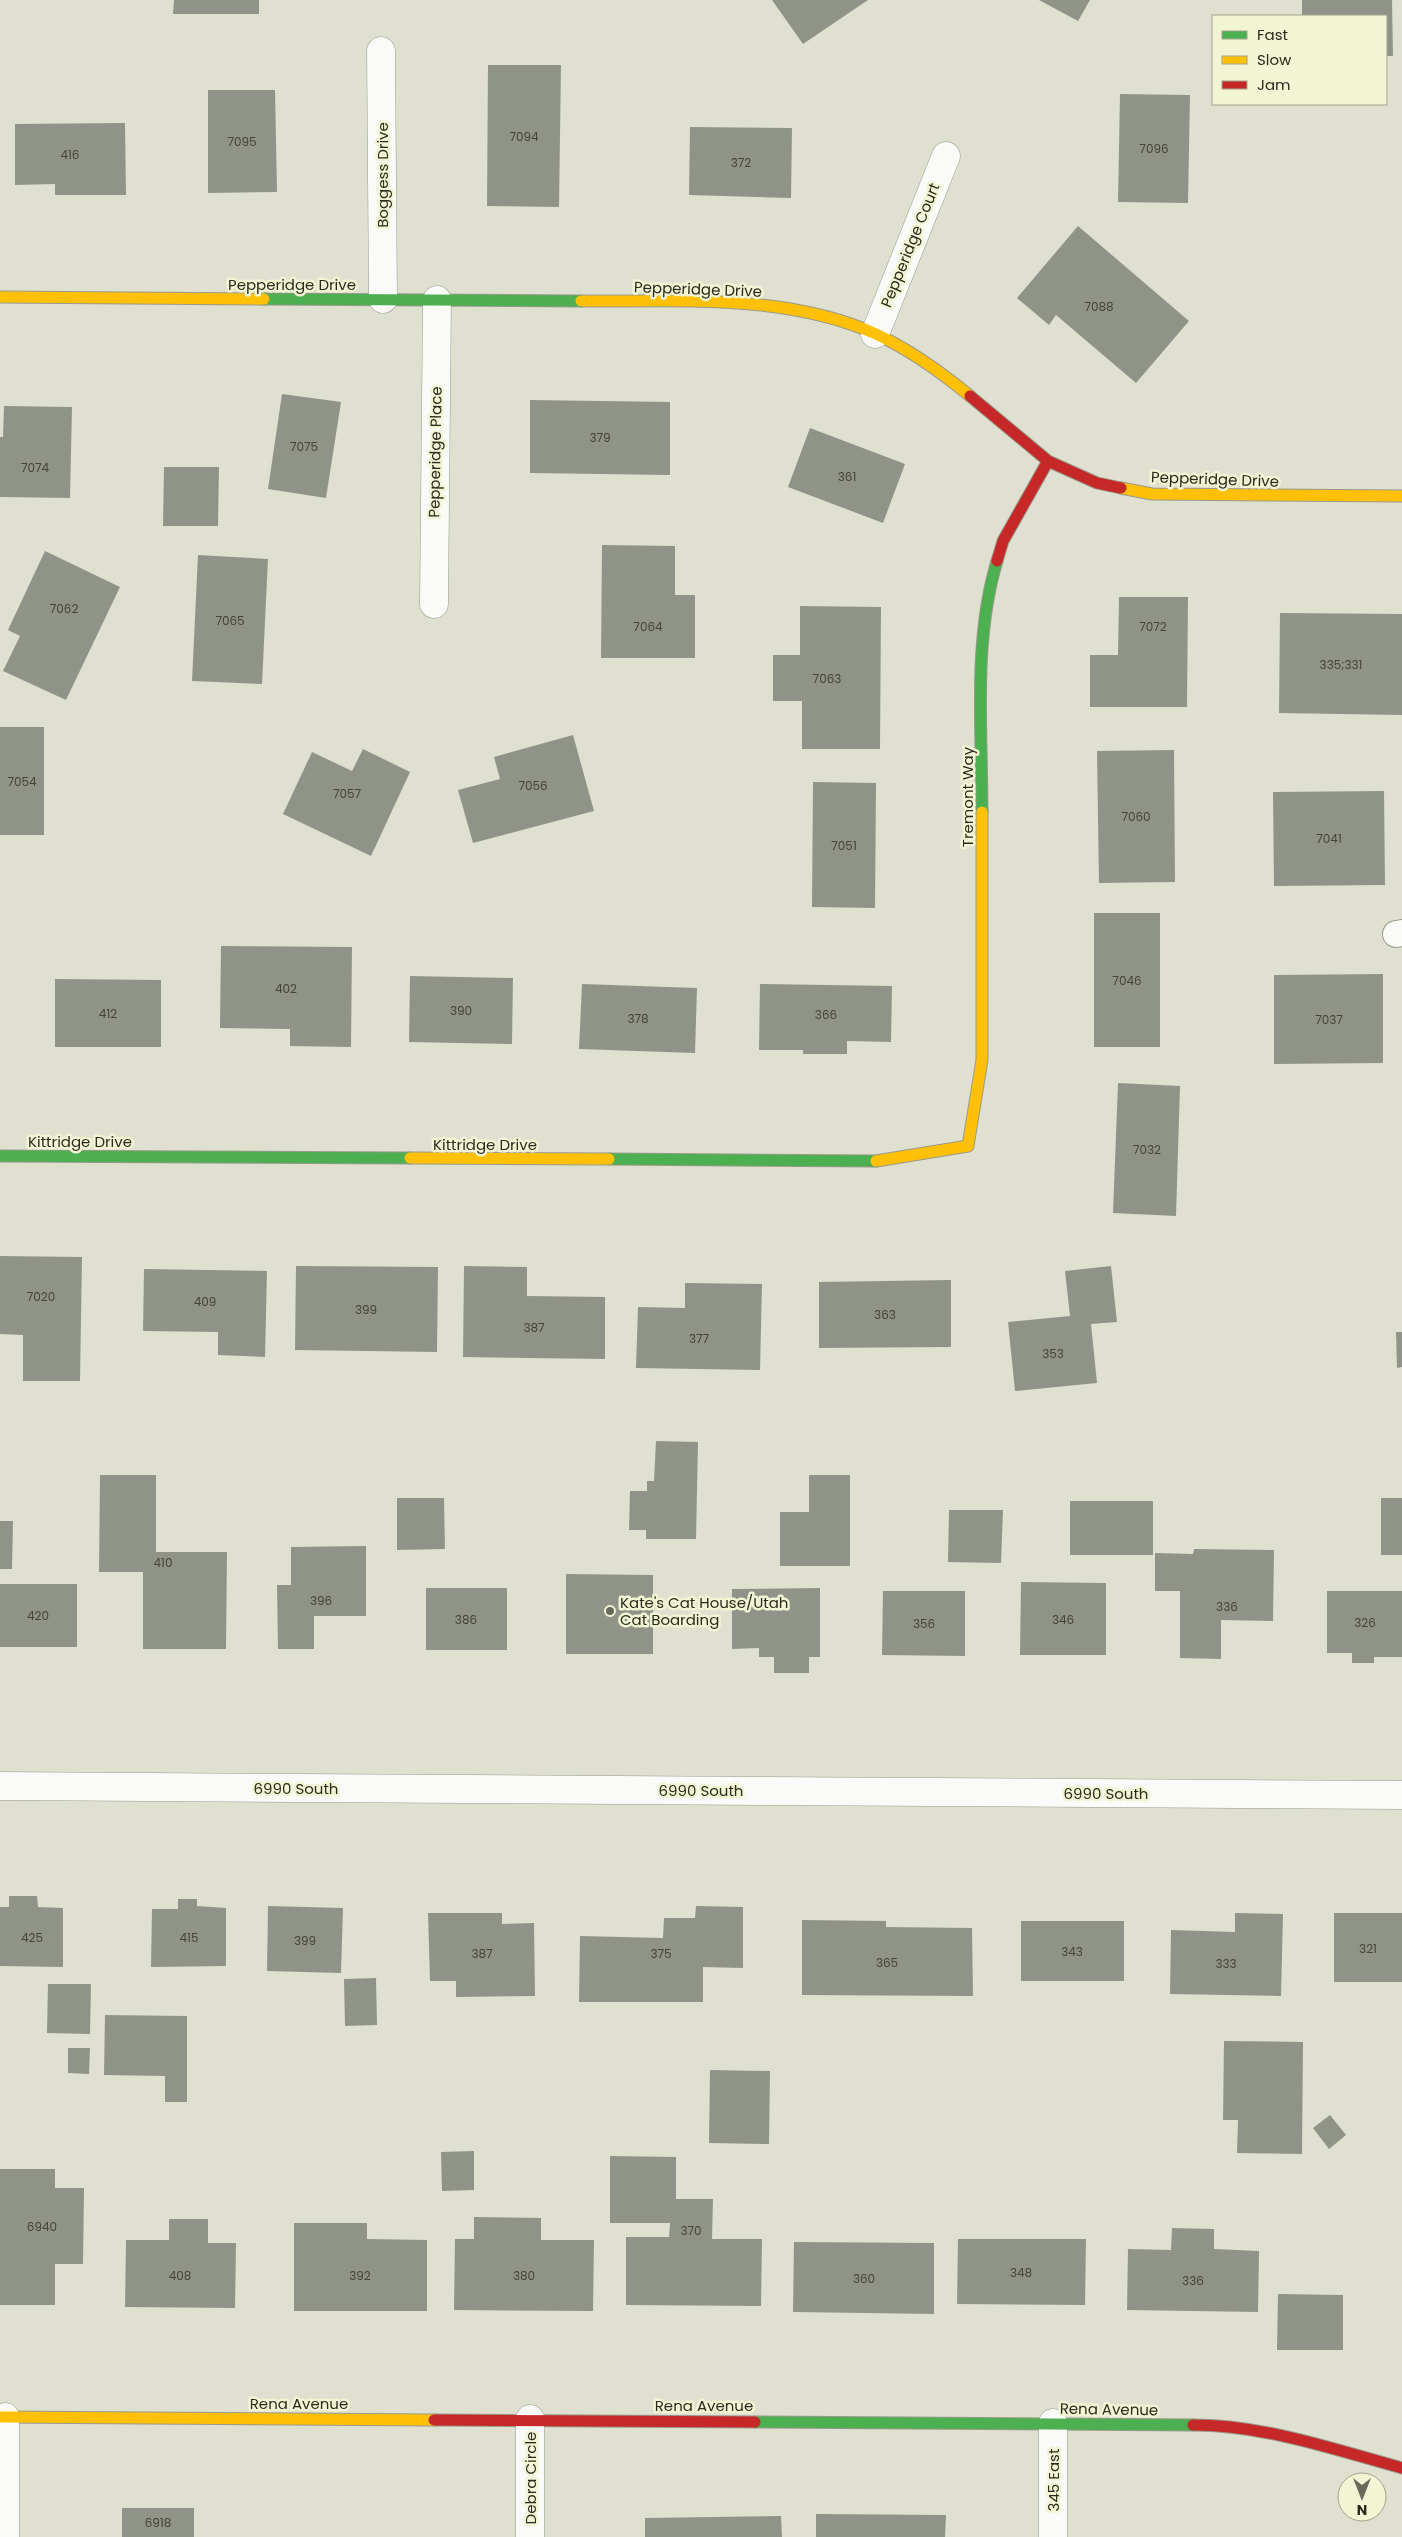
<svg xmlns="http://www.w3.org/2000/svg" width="1402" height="2537" font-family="Poppins,sans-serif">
	<rect width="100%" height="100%" fill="#dfe0cf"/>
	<path fill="#909488" d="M174,0H259V14H173Z
		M772,0H868L803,44Z
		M1039,0H1090L1078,21Z
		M1302,0H1392L1393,56H1386V16H1302Z
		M488,65H561L559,207L487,206Z
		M208,90H275L277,192L208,193Z
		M1120,94L1190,95L1188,203L1118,202Z
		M125,123L126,195H55V184L15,185V124Z
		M690,127L792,128L791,198L689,195Z
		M1078,226L1189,321L1136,383L1056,315L1049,325L1017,298Z
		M282,394L341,402L326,498L268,489Z
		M530,400L670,402V475L530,473Z
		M4,406L72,407L70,498L0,497V437H3Z
		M810,428L905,464L883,523L788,487Z
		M164,467H219L218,526H163Z
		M602,545L675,546V595H695V658H601Z
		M45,551L120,587L66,700L3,671L20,636L8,630Z
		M198,555L268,559L262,684L192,681Z
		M1119,597H1188L1187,707H1090V655H1118Z
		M800,606L881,607L880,749H802V701H773V655H800Z
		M1280,613L1402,614V715L1279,713Z
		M0,727H44V835H0Z
		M573,735L594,811L473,843L458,790L500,779L494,757Z
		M363,749L410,772L371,856L283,814L312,752L352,771Z
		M1174,750L1175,882L1099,883L1097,751Z
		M813,782L876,783L875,908L812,907Z
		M1384,791L1385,885L1274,886L1273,792Z
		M1094,913H1160V1047H1094Z
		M221,946L352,947L351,1047L290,1046V1029L220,1028Z
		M1383,974V1063L1274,1064V975Z
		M410,976L513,978L512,1044L409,1042Z
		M55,979L161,980V1047H55Z
		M582,984L697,988L695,1053L579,1049Z
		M760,984L892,986L891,1042L847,1041V1054H803V1050H759Z
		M1118,1083L1180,1086L1176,1216L1113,1213Z
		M0,1256L82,1257L80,1381H23V1335L0,1334Z
		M296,1266L438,1267L437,1352L295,1350Z
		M464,1266L527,1267V1296L605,1297V1359L463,1357Z
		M1111,1266L1117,1322L1091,1324L1097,1383L1015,1391L1008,1322L1070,1316L1065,1271Z
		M144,1269L267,1271L265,1357L218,1355V1332L143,1331Z
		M951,1280V1347L819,1348V1282Z
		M685,1283L762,1284L760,1370L636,1368L638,1307L685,1308Z
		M1396,1332H1402V1367L1397,1368Z
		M656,1441L698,1442L696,1539H646V1530H629L630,1491H647V1481H654Z
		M100,1475H156V1552H227L226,1649H143V1572H99Z
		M809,1475H850V1566H780V1512H809Z
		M397,1498H444L445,1549L397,1550Z
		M1381,1498H1402V1555H1381Z
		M1070,1501H1153V1555H1070Z
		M949,1510H1003L1001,1563L948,1562Z
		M0,1521H13L12,1569H0Z
		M366,1546V1616H314V1649H278L277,1585H291V1547Z
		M1194,1549L1274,1550L1273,1621L1221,1620V1659L1180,1658V1591H1155V1553L1193,1554Z
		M566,1574L653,1575V1654H566Z
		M1021,1582L1106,1583V1655H1020Z
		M0,1584H77V1647H0Z
		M426,1588H507V1650H426Z
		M820,1588V1657H809V1673H774V1657H759V1648L732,1649V1589Z
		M883,1591H965V1656L882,1655Z
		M1327,1591H1402V1657H1374V1663H1352V1653H1327Z
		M9,1896H37L38,1907L63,1908V1967L0,1966V1907H9Z
		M178,1899H197V1906L226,1908V1966L151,1967L152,1909H178Z
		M268,1906L343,1908L341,1973L267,1971Z
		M696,1906L743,1907V1968L703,1967V2002H579L580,1936L663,1938L664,1918H695Z
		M428,1913H502V1924L534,1923L535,1996L456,1997V1981H430Z
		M1235,1913L1283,1914L1281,1996L1170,1994L1171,1930L1235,1932Z
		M1334,1913H1402V1982H1334Z
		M802,1920L886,1921V1927L972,1928L973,1996L802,1995Z
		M1021,1921H1124V1981H1021Z
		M376,1978L377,2025L345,2026L344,1979Z
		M48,1984H91L90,2034L47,2033Z
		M105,2015L187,2016V2102H165V2076L104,2075Z
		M1224,2041L1303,2042L1302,2154L1237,2153L1238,2120H1223Z
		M68,2048H90L89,2074L68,2073Z
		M710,2070L770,2071L769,2144L709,2143Z
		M1330,2115L1346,2135L1329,2149L1313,2128Z
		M474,2151V2190L442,2191L441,2152Z
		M610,2156L676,2157V2199H713L712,2239H762L761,2306L626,2305V2237H669L670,2223H610Z
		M0,2169H55V2188H84L83,2264H55V2305H0Z
		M474,2217L541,2218V2240H594L593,2311L454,2310L455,2239H474Z
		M169,2219H208V2243H236L235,2308L125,2307L126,2240H169Z
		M294,2223H367V2239L427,2240V2311H294Z
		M1172,2228L1214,2229V2249L1259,2251L1258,2312L1127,2310L1128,2249L1171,2250Z
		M958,2239H1086L1085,2305L957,2304Z
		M794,2242L934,2243V2314L793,2312Z
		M1278,2294L1343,2295V2350H1277Z
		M122,2508H194V2537H122Z
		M816,2514L946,2515L945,2537H816Z
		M781,2516L782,2537H645V2518Z"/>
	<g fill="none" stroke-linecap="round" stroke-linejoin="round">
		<defs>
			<path id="lane" d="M1396,934L1402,933"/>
			<path id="street" d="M381,51L383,299
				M875,334L946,156
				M434,604L437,300
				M0,1786L1402,1795
				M5,2417V2537
				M1053,2423V2537
				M530,2537V2419"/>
			<path id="fast" d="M264,299L581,301
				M982,812C982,729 973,641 997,561
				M0,1156L410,1158
				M609,1159L876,1161
				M755,2422L1193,2425"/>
			<path id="slow" d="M0,297L264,299
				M581,301C678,302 785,293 876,334C910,350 941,372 970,396
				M1121,488L1152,494L1402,496
				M410,1158L609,1159
				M876,1161L968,1146L982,1060V812
				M0,2417L434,2420"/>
			<path id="jam" d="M970,396L1048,461L1097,483L1121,488
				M997,561L1003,541L1048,461
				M434,2420L755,2422
				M1193,2425C1264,2425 1333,2449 1402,2468"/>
		</defs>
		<use href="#lane" stroke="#98998b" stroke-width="28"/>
		<use href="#street" stroke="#98998b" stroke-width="29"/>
		<use href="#fast" stroke="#98998b" stroke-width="13"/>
		<use href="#slow" stroke="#98998b" stroke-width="13"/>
		<use href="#jam" stroke="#98998b" stroke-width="13"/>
		<use href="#lane" stroke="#fafaf8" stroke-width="26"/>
		<use href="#street" stroke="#fafaf8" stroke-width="28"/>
		<use href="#fast" stroke="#4caf50" stroke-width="11"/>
		<use href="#slow" stroke="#ffc107" stroke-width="11"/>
		<use href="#jam" stroke="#c62828" stroke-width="11"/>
	</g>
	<circle fill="#696a5c" stroke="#f2f5d4" stroke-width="2" cx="610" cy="1611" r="5"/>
	<g text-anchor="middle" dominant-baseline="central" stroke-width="5" stroke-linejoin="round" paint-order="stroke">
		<g font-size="12" fill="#444438">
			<text x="524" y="136">7094</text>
			<text x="242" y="141">7095</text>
			<text x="1154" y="148">7096</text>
			<text x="70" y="154">416</text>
			<text x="741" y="162">372</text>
			<text x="1099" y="306">7088</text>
			<text x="600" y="437">379</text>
			<text x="304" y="446">7075</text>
			<text x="35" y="467">7074</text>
			<text x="847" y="476">361</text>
			<text x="64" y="608">7062</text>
			<text x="230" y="620">7065</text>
			<text x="648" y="626">7064</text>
			<text x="1153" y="626">7072</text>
			<text x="1341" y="664">335;331</text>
			<text x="827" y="678">7063</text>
			<text x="22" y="781">7054</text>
			<text x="533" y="785">7056</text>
			<text x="347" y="793">7057</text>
			<text x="1136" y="816">7060</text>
			<text x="1329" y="838">7041</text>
			<text x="844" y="845">7051</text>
			<text x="1127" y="980">7046</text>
			<text x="286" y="988">402</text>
			<text x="461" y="1010">390</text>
			<text x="108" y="1013">412</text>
			<text x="826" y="1014">366</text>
			<text x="638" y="1018">378</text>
			<text x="1329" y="1019">7037</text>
			<text x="1147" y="1149">7032</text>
			<text x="41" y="1296">7020</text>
			<text x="205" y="1301">409</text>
			<text x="366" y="1309">399</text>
			<text x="885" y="1314">363</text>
			<text x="534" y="1327">387</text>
			<text x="699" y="1338">377</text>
			<text x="1053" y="1353">353</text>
			<text x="163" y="1562">410</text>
			<text x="321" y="1600">396</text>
			<text x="1227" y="1606">336</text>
			<text x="38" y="1615">420</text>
			<text x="466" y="1619">386</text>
			<text x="1063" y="1619">346</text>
			<text x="1365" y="1622">326</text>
			<text x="924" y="1623">356</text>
			<text x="32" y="1937">425</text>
			<text x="189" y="1937">415</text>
			<text x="305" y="1940">399</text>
			<text x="1368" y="1948">321</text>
			<text x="1072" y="1951">343</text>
			<text x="482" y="1953">387</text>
			<text x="661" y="1953">375</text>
			<text x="887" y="1962">365</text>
			<text x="1226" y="1963">333</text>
			<text x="42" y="2226">6940</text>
			<text x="691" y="2230">370</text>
			<text x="1021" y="2272">348</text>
			<text x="180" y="2275">408</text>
			<text x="360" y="2275">392</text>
			<text x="524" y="2275">380</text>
			<text x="864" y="2278">360</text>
			<text x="1193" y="2280">336</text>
			<text x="158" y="2522">6918</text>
		</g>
		<g font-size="15" fill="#2a2a1e" stroke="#f2f5d4">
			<text transform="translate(382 175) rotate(-90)">Boggess Drive</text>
			<text transform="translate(910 245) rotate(-68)">Pepperidge Court</text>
			<text x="292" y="284">Pepperidge Drive</text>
			<text transform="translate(698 289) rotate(2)">Pepperidge Drive</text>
			<text transform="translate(435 452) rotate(-89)">Pepperidge Place</text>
			<text transform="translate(1215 479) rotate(2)">Pepperidge Drive</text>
			<text transform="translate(967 797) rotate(-90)">Tremont Way</text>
			<text x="80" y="1141">Kittridge Drive</text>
			<text x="485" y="1144">Kittridge Drive</text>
			<text x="296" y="1788">6990 South</text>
			<text x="701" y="1790">6990 South</text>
			<text x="1106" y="1793">6990 South</text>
			<text x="299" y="2403">Rena Avenue</text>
			<text x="704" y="2405">Rena Avenue</text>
			<text transform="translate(1109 2409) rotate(1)">Rena Avenue</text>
			<text transform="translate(530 2478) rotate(-90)">Debra Circle</text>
			<text transform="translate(1053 2480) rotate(-90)">345 East</text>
		</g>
		<g font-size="15" fill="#2a2a1e" stroke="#f2f5d4" text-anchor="start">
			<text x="620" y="1602">Kate's Cat House/Utah<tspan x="620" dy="17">Cat Boarding</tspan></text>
		</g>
	</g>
	<rect x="1212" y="15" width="175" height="90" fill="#f2f5d4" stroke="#a2a48b"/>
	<rect x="1222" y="31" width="25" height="8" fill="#4caf50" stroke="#a2a48b"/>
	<text x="1257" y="40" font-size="15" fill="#2a2a1e">Fast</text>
	<rect x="1222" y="56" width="25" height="8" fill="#ffc107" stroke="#a2a48b"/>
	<text x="1257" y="65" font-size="15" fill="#2a2a1e">Slow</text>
	<rect x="1222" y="81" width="25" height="8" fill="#c62828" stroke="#a2a48b"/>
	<text x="1257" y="90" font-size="15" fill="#2a2a1e">Jam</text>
	<g transform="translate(1362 2497) rotate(180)"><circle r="24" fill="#f2f5d4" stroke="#a2a48b"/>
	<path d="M0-4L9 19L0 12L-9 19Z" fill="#696a5c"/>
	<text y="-8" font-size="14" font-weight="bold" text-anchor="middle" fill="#2a2a1e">N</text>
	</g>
</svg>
